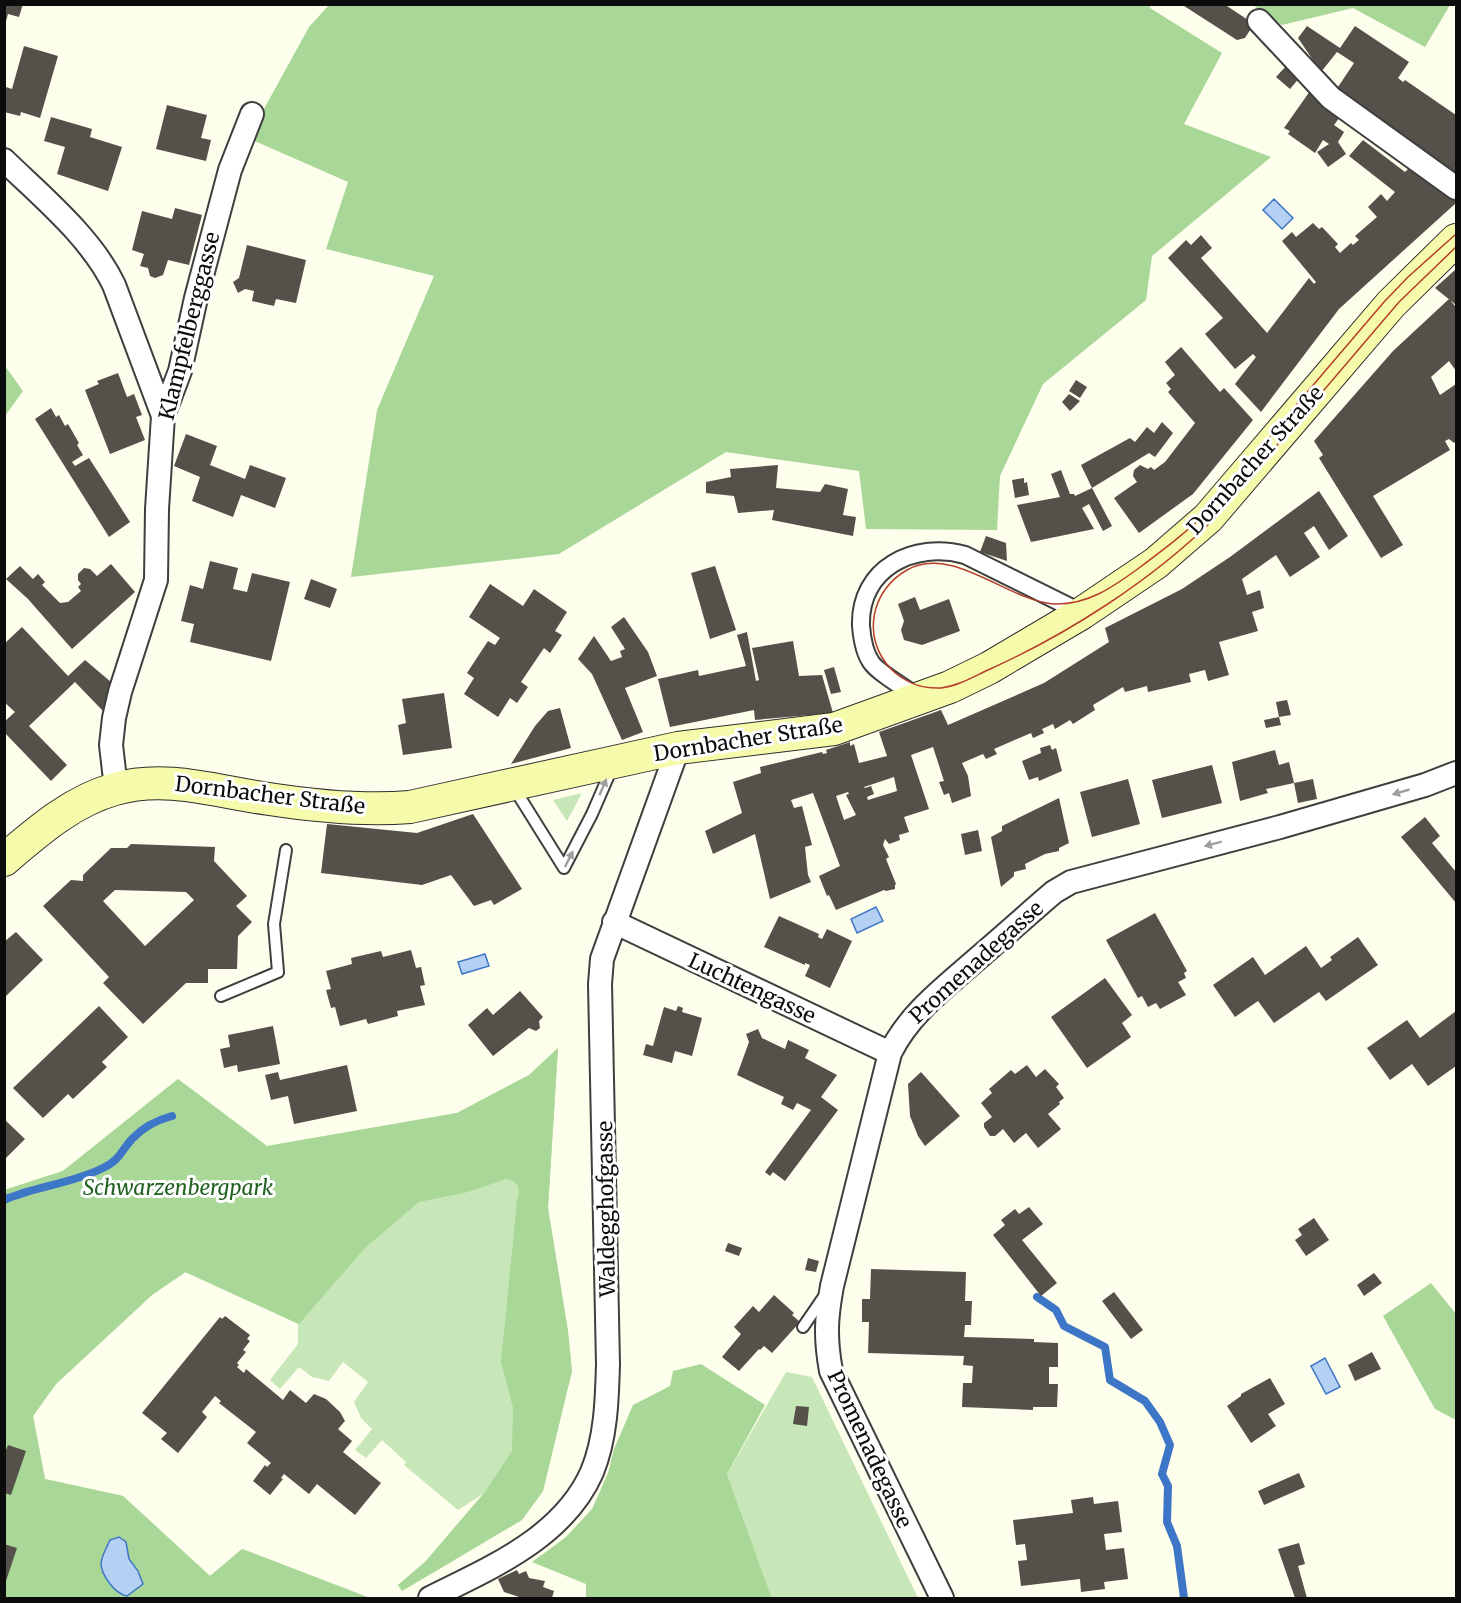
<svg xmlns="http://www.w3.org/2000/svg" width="1461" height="1603" font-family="Merriweather,serif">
	<rect width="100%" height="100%" fill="#fefeed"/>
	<path fill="#c8e7b8" d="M582,793L567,821L553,800Z
		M558,1048L548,1208L568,1331L572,1371L543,1491L522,1520L402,1591L398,1585L425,1562L483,1494L458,1510L404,1465L406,1462L382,1440L366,1458L355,1450L372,1429L361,1418L354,1402L368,1382L343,1362L329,1381L312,1377L299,1367L280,1389L270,1380L298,1344V1324L186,1272L152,1295L56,1384L33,1416L45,1479L123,1496L210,1576L242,1549L370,1598H5L4,1190L63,1171L178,1079L267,1146L457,1113L529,1075Z
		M786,1372L812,1377L918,1598H772L727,1474Z"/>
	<path fill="#a9d798" d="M1150,4V8L1222,53L1184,124L1271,157L1152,256L1146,300L1043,384L1000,476L997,530L866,529L859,471L726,452L559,554L351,577L377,410L434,276L326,249L348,182L248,138L309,27L329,5Z
		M1253,5H1450L1425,47L1353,8L1282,25Z
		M5,366L23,391L5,416Z
		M558,1048L548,1208L568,1331L572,1371L543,1491L522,1520L402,1591L398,1585L425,1562L485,1492L512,1451L513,1408L501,1362L517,1200C522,1189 518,1181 506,1179L468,1192L419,1202L365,1248L299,1324L185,1272L152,1295L56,1384L33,1416L45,1479L123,1496L210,1576L242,1549L370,1598H5L4,1190L63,1171L178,1079L267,1146L457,1113L529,1075Z
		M1431,1283L1456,1314V1420L1435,1409L1383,1316Z
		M701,1364L765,1405L727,1474L772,1598H586V1584L532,1562L566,1537L592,1509L608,1473L614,1449L633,1405L670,1386L673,1371Z"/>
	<path fill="#b4d0f3" stroke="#3e76c7" stroke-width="1.5" d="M1274,199L1293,218L1282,229L1263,210Z
		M876,907L883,921L857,933L851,919Z
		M485,954L489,966L462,974L458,962Z
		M1325,1358L1340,1387L1326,1394L1311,1366Z
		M119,1537L126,1542L129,1559L138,1571L143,1584L127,1596C115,1594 101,1575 101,1563C102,1555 107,1547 110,1540Z"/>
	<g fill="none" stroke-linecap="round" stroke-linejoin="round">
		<path stroke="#3e76c7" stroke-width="8" d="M4,1200C36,1186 71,1184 103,1168C121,1159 120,1152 132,1139C143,1127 157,1120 172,1116
			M1037,1297L1056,1310L1064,1326L1105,1347L1110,1380L1145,1401L1160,1422L1170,1445L1162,1474L1168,1486L1167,1522L1177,1546L1184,1598"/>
	</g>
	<path fill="#555049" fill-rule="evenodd" d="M4,4H23L19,17L8,14L5,25Z
		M1181,4H1224L1254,24L1245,38L1237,40Z
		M1307,26L1340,48L1355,26L1409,62L1398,78L1403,82L1405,80L1456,115V181L1334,93L1354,63L1337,52L1321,72L1298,38Z
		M24,46L58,56L40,118L21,112L20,116L4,112L6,87L12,89Z
		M1287,65L1300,77L1290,89L1276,77Z
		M1310,91L1342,114L1334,125L1344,132L1338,142L1346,154L1328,167L1317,152L1329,144L1323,140L1315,153L1288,134L1290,131L1284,128Z
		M167,105L207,115L201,138L211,140L206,161L156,149Z
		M51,117L92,129L90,137L122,147L108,191L57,174L65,147L44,141Z
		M1363,140L1405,172L1410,167L1456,195V203L1339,309L1261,412L1235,384L1256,357L1253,354L1235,369L1205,334L1223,318L1168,258L1186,240L1191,245L1201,235L1212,248L1201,258L1267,333L1309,278L1314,284L1316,282L1282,241L1292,232L1296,237L1313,223L1319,229L1322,227L1338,244L1335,247L1340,253L1351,243L1353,245L1359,240L1355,236L1377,217L1368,207L1381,194L1387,201L1395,192L1349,156Z
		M175,208L202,215L189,265L168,260L163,275L155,278L150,276L148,268L140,266L144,254L132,250L142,211L172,219Z
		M247,245L306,260L296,303L276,299L274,306L252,301L254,291L245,289L238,293L233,282L239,278Z
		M1456,269V305L1435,288Z
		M1449,299L1456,307V371L1449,361L1431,377L1440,395L1456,384V441L1454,443L1449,439L1445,441L1450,450L1373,496L1403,545L1381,558L1319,458L1323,455L1314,441L1393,351Z
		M1181,347L1220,392L1224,388L1253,420L1193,494L1139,533L1114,498L1137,482L1133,476L1134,470L1140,465L1148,469L1151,467L1154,470L1165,462L1195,423L1168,392L1171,389L1166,383L1175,375L1165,362Z
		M118,373L127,397L134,394L142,415L136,417L145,440L110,454L85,390L99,384L97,381Z
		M1076,380L1087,387L1080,398L1069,391Z
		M1069,394L1080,401L1070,411L1062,402Z
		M51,408L56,417L59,415L65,426L68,424L79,443L77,445L83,455L72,462L75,466L89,458L130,522L109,537L35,419Z
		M1162,422L1173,433L1155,457L1149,453L1092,488L1081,465L1130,438L1135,442L1147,427L1154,433Z
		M186,434L217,446L210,465L245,479L250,465L286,478L275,508L241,495L233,517L192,501L200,477L174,466Z
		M778,465L776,488L820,492L825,484L848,489L843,515L856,517L853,536L772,520L774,510L738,513L734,496L706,493V482L731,477L730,469Z
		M1061,470L1070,494H1074L1075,496L1092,488L1112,526L1103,531L1089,504L1082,508L1094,529L1031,542L1017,505L1060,497L1051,474Z
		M1024,478V483L1027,482L1029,495L1015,498L1012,480Z
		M1319,491L1348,536L1329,550L1314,526L1304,533L1320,557L1290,577L1276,555L1242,579L1247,595L1260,590L1264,608L1252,612L1258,631L1219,642L1229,675L1208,681L1205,670L1189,674L1191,682L1148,692L1147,686L1125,692L1123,687L1093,705L1095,710L1073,724L1070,720L1055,729L1053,724L1042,729L1044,733L1033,738L1031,733L994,749L997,754L986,759L983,754L962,763L968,776L971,796L952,803L949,793L944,795L939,782L944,781L933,747L911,755L929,809L904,817L909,832L899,835L900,840L889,844L885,839L883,845L889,857L886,859L896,884L895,885V889L886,891L884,890L836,910L829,895L827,896L819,876L840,866L813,793L791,800L794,808L802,806L812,845L805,847L808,875L811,882L770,899L755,834L713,854L705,831L742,813L733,782L761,773L760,767L822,752L823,754L827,753L826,750L850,742V746L854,744L859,763L887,756L879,732L941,710L948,725L1044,683L1109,642L1105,628L1182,589L1230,557ZM894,777L897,791L868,800L867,797L874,794L871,786L865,788L864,787ZM848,792L849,794L846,795L856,815L844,820L836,796Z
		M986,536L1006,543L1007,561L980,552Z
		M210,561L238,568L233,589L247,592L252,573L290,582L271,661L190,642L194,624L181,621L190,585L203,589Z
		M111,564L135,592L72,649L28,599L6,579L20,566L33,579L38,574L45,582L42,585L60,603L68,602L81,591L78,587L81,584L78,580V574L84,568L90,569L97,576Z
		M715,566L736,630L710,639L691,573Z
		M311,579L337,589L330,608L304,599Z
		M490,584L523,606L534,589L567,612L555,631L562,635L550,653L544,648L521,682L528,687L517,703L510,698L498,717L464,694L474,678L467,673L488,641L495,645L500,638L469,617Z
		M915,597L920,610L949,599L960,631L922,645L904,640L901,630L904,621L898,604Z
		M624,617L648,652L657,676L625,688L643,732L622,740L592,674L578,659L594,636L611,661L622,657L620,651L625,649L611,627Z
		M22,627L68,676L85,660L111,682L103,711L75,682L29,726L67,765L51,781L4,732V722L15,712L4,702V644Z
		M747,632L756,681L759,680L752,648L793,641L799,676L822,675L833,713L755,720L754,710L670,727L658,679L698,670L699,676L746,666L737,635Z
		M834,667L841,692L831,694L824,670Z
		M444,693L452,748L403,755L398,725L406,723L402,699Z
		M1287,700L1291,715L1279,717L1276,702Z
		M560,708L571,748L511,764L535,726L548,711Z
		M1279,717L1281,725L1266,728L1264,720Z
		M1050,745L1052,750L1056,748L1062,771L1039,781L1038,777L1029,780L1022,761L1041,753L1040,748Z
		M1275,750L1279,765L1289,762L1294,783L1266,789L1268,793L1240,801L1232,762Z
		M1212,765L1222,803L1162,818L1152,780Z
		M1128,779L1140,824L1092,837L1080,792Z
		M1313,779L1317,799L1298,803L1294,783Z
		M1059,798L1069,843L1059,848V851L1045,854L1025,864L1026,869L1014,872V876L1001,887L991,837L1002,831V826Z
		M473,814L522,889L494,905L491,900L474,906L451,875L422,885L321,873L327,824L417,833Z
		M1425,817L1440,836L1432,843L1456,872V903L1401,837Z
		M978,830L982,851L965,855L961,834Z
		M131,844L215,847L214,861L247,896L236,906L252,922L238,936L237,969H208V983H186L143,1024L103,983L109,977L43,906L71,880L83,881V875L111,848H127ZM115,890L186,892L194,900L145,946L103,901Z
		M1155,913L1187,971L1184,973L1186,978L1178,982L1186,995L1160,1009L1156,1003L1148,1007L1142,996L1138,998L1106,940Z
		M779,916L819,934L818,937L822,939L827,929L852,941L830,988L805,976L810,965L805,963V965L764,947Z
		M16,932L43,960L4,998V942Z
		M1358,937L1378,965L1326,1001L1319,992L1274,1023L1258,1001L1235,1017L1213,985L1253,957L1265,975L1306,946L1321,968L1332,960L1330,957Z
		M411,950L416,968L421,967L425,985L420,986L425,1005L397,1011L398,1016L368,1024L366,1019L340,1026L335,1007L331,1008L326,990L331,989L326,971L352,964L351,958L381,951L383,957Z
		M1105,978L1132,1015L1122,1023L1131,1037L1087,1068L1051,1017Z
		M520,991L543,1017L539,1021L540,1028L536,1031L529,1028L493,1056L468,1025L487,1008L493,1015Z
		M99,1006L128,1037L102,1062L107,1067L73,1099L68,1094L43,1118L13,1088Z
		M678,1006L683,1008L682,1012L702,1018L692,1056L675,1051L672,1063L643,1055L646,1044L653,1046L664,1007L676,1011Z
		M1456,1011V1066L1428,1086L1412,1064L1390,1080L1367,1048L1407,1020L1420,1038Z
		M273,1026L280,1064L238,1072L237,1065L224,1068L220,1049L230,1047L228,1035Z
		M758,1029L762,1038L785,1049L788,1040L809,1050L805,1058L837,1075L821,1097L838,1110L785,1181L773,1172L770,1176L765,1172L811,1110L797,1103L793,1110L781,1104L784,1097L737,1075L749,1042L746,1034Z
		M347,1065L357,1111L294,1124L288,1096L271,1100L265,1075L278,1072L280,1080Z
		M1027,1065L1036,1077L1045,1069L1059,1084L1056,1087L1064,1098L1059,1102L1060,1104L1048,1114L1061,1129L1038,1148L1026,1133L1014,1143L1003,1129L995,1136H990L984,1127V1123L992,1117L981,1103L992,1093L989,1089L1011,1070L1015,1074Z
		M921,1072L960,1116L925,1146L918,1136L910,1116L908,1084Z
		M4,1119L25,1139L4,1160Z
		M1029,1207L1043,1224L1022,1240L1057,1283L1041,1296L993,1235L1005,1225L1001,1220L1015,1209L1019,1214Z
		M1314,1218L1329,1240L1306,1256L1295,1240L1302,1235L1298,1229Z
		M728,1243L742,1248L739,1256L725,1251Z
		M808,1258L819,1261L816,1272L805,1270Z
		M871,1269L966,1272L965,1301H972L971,1325H965L964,1337L1034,1339V1342L1058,1343V1367H1049V1384H1058L1057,1407H1033V1410L962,1407L963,1383H972L973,1366L963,1365L964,1356L868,1353L869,1322H862V1299H870Z
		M1374,1273L1382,1283L1364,1296L1357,1285Z
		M1114,1292L1143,1330L1131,1339L1102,1301Z
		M774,1295L794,1313L792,1315L800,1322L772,1353L764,1346L760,1350L759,1349L739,1371L722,1357L741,1334L734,1327L753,1306L759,1312Z
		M225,1316L250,1335L247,1339L250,1341L243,1350L246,1352L237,1363L239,1365L237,1367L244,1373L246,1369L283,1400L290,1390L306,1403L314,1394L326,1399L340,1412L345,1421L338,1429L352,1441L343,1452L381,1483L355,1515L317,1484L309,1494L284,1474L281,1478L283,1479L270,1495L253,1481L265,1465L267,1467L271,1463L247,1443L256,1432L219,1403L221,1401L215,1396L202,1412L207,1417L178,1453L161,1439L167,1433L142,1413L220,1317L222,1319Z
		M1372,1352L1381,1369L1355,1381L1348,1365Z
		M1270,1378L1285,1404L1268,1414L1276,1426L1251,1443L1227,1406L1241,1396V1394Z
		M796,1406L809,1407L807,1426L793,1424Z
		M8,1445L26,1451L11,1495L4,1493V1455Z
		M1299,1473L1305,1487L1264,1505L1258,1491Z
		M1093,1497L1094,1504L1118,1501L1122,1532L1104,1534L1106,1550L1124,1548L1128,1579L1104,1582L1105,1589L1081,1592L1080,1579L1021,1586L1018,1561L1027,1560L1025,1544L1016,1545L1013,1520L1073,1513L1071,1500Z
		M1299,1543L1305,1564L1298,1566L1307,1598H1295L1278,1549Z
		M4,1544L17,1548L5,1584H4Z
		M517,1570L519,1574L526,1571L529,1578L545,1581L543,1587L554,1591L552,1598H522L504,1592L498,1579Z"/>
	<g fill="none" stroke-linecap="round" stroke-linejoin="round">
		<defs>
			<path id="service" d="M514,788L564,868L592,814L612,768
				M221,996L278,972L274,924L286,850
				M803,1327L825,1295"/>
			<path id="pedestrian" d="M919,698C908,690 877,672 871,662C864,652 862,638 861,626C859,568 914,541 965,555L1082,613"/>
			<path id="minor" d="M1259,21L1331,98L1456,188
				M4,160C42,197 91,237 114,285L163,416
				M116,788L111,745L114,718L120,692L156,580L157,509L163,416L180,371L196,298L230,170L252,114
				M614,922L890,1053
				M430,1598C490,1568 563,1538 592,1472C606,1438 607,1400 608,1364L600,984L602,959L678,748
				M942,1598L831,1371C825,1337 826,1319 832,1286L890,1053C910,1013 944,988 977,959C1003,937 1028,914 1054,892L1071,882L1280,827L1425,785L1456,773"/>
			<path id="secondary" d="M4,860C38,831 72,801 115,789C166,774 218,792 269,799C315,806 363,811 410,807L678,748L834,729L950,687L989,668L1082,613L1156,563L1208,518L1391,304L1456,240"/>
		</defs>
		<use href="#service" stroke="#3f3f3f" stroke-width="14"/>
		<use href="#pedestrian" stroke="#3f3f3f" stroke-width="20"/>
		<use href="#minor" stroke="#3f3f3f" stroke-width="26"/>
		<use href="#secondary" stroke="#2e2e2e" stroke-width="34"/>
		<use href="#service" stroke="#fff" stroke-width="10"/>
		<use href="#pedestrian" stroke="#fff" stroke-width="16"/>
		<use href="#minor" stroke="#fff" stroke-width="22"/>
		<use href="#secondary" stroke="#f5fbab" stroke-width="32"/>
		<path stroke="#b63e2b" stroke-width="1.5" d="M1456,234L1408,277L1384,302C1355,336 1326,370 1297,404C1267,439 1240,478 1208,511C1187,532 1163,550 1139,568C1113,587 1088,605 1054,604C1008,601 952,544 907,570C871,590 861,638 891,669C904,682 922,689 941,688C958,686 973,677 988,670C1068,634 1151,581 1214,519L1399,302L1456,247"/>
	</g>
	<defs><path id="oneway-solid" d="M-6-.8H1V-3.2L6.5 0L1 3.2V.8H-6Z" transform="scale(1.5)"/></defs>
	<g fill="#9e9e9e">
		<use href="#oneway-solid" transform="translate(603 787) rotate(-67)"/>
		<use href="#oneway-solid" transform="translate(1401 792) rotate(164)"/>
		<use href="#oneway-solid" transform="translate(1213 844) rotate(165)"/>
		<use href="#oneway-solid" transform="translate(569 859) rotate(-63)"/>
	</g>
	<g text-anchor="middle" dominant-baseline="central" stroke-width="6" stroke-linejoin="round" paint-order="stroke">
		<g font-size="21" fill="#0c0c0c" stroke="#fff">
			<text transform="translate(189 326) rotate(-76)">Klampfelberggasse</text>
			<text transform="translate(1255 460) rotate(-48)">Dornbacher Straße</text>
			<text transform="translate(748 739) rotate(-9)">Dornbacher Straße</text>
			<text transform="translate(270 795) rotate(7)">Dornbacher Straße</text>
			<text transform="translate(976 962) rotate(-42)">Promenadegasse</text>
			<text transform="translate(752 988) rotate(25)">Luchtengasse</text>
			<text transform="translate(606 1209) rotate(-91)">Waldegghofgasse</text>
			<text transform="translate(870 1449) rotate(65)">Promenadegasse</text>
		</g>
		<g font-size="21" font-style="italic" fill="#216120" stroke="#fff">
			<text x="178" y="1187">Schwarzenbergpark</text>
		</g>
	</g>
	<rect width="1461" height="1603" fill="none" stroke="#0c0c0c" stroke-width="12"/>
</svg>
